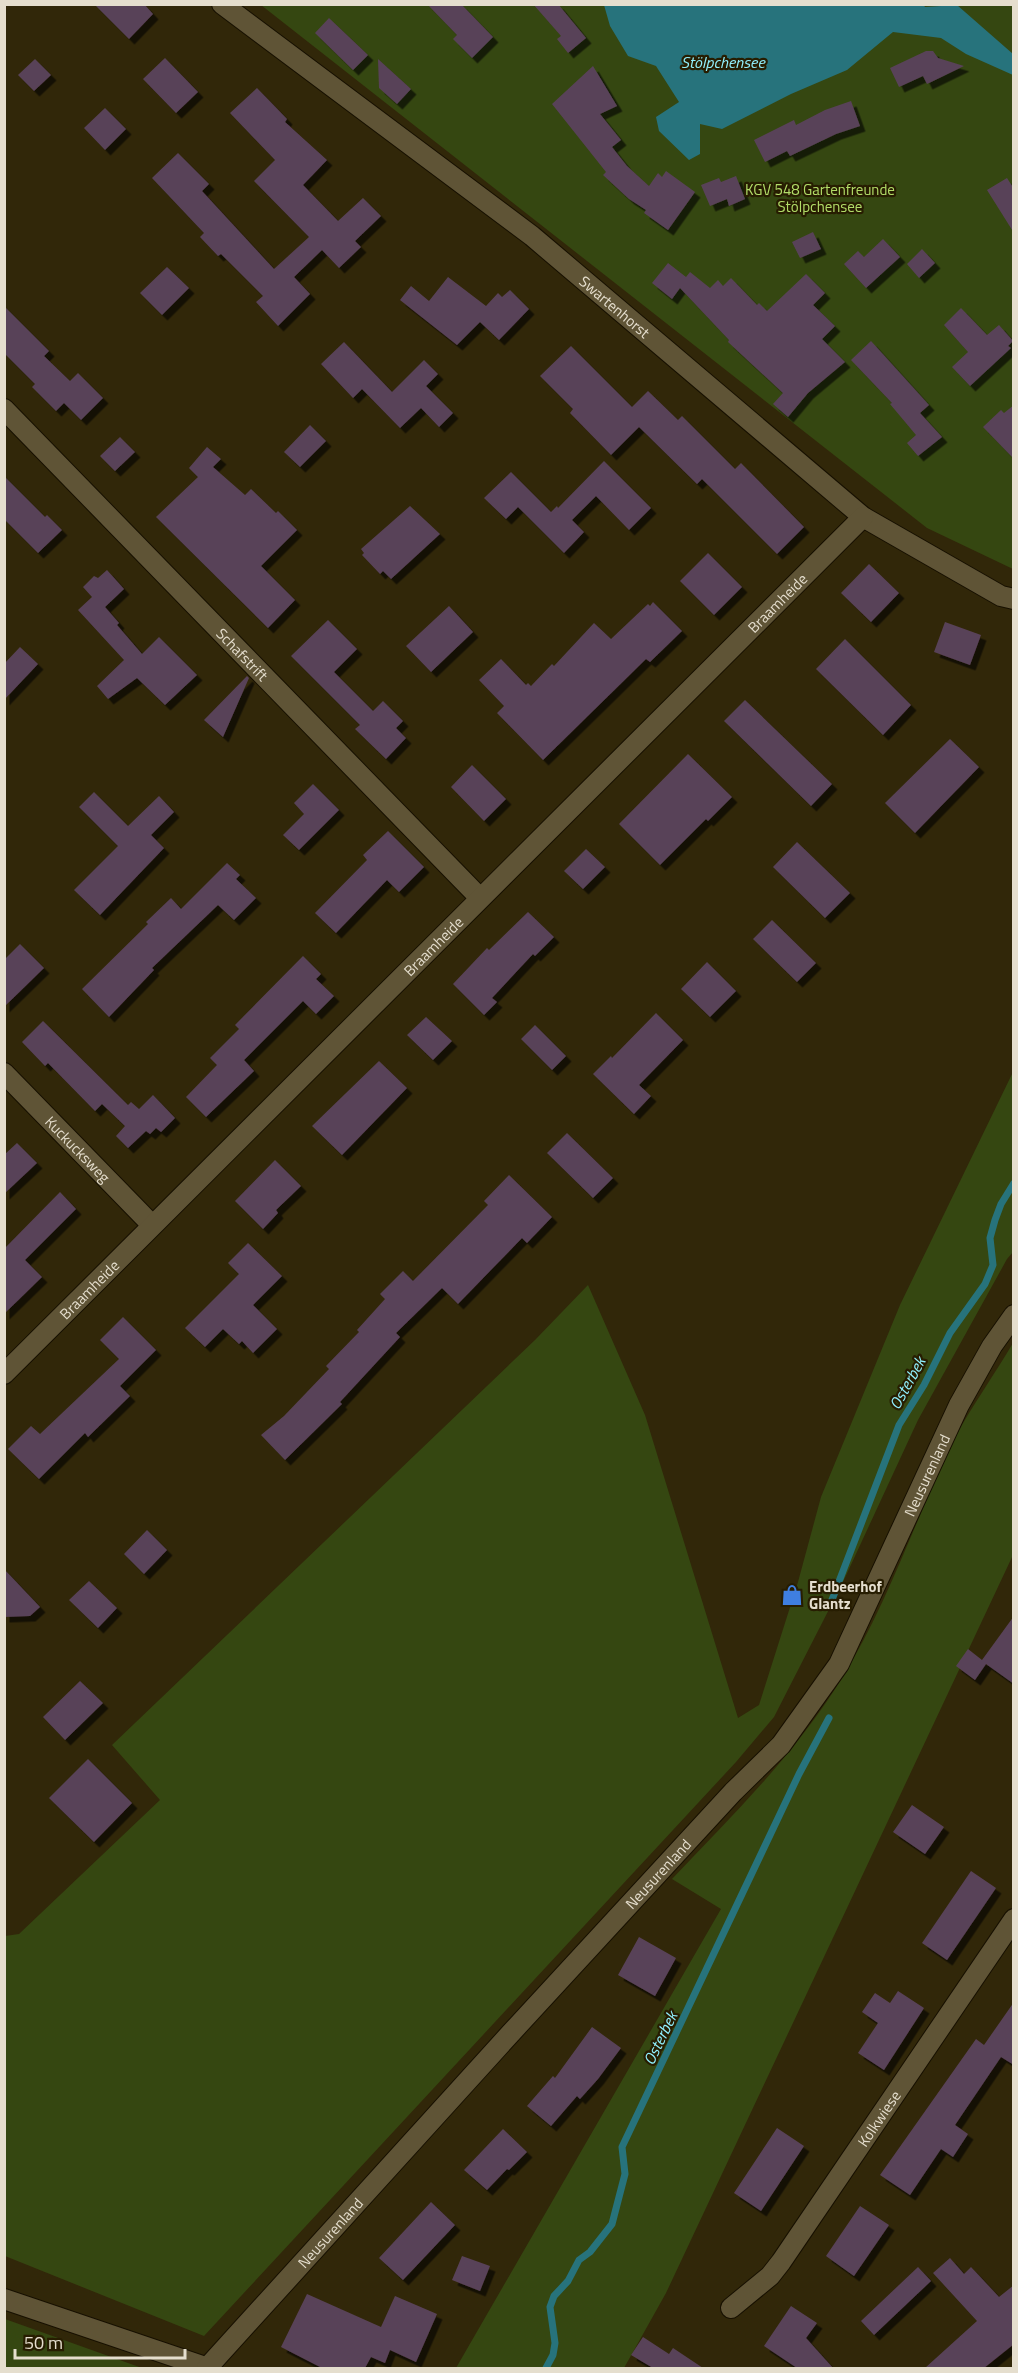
<svg xmlns="http://www.w3.org/2000/svg" width="1018" height="2373" font-family="'Titillium Web',sans-serif">
	<defs>
		<filter id="shadow"><feDropShadow dx="5.5" dy="5.5" stdDeviation="0" flood-color="#0009"/></filter>
	</defs>
	<rect width="100%" height="100%" fill="#312709"/>
	<path fill="#354711" d="M261,5H1013V569L927,528Z
		M1013,1072V1252L1007,1259L918,1420L843,1582L774,1717L736,1762L204,2336L5,2256V1936L19,1934L160,1800L112,1745L535,1340L588,1285L645,1415L738,1718L759,1705L798,1582L821,1497L900,1305Z
		M1013,1343V1555L666,2293L624,2368H456L721,1909L672,1879C732,1816 796,1753 842,1678C889,1602 916,1516 956,1436C973,1404 995,1374 1013,1343Z
		M5,2319L142,2368H5Z"/>
	<path fill="#27737c" d="M923,4L925,7L957,5L1013,54V75L966,54L941,38L893,32L847,70L791,94L722,129L700,124V154L689,160L659,131L656,117L679,102L656,66L628,56L610,26L604,5Z"/>
	<g fill="none" stroke-linecap="round" stroke-linejoin="round">
		<path stroke="#27737c" stroke-width="7" d="M830,1605L899,1425L924,1385L950,1333L985,1284L993,1265L990,1238L995,1220L1001,1204L1014,1183
			M546,2368L553,2355L555,2343L550,2307L554,2296L568,2281L579,2260L590,2252L612,2224L625,2174L622,2147L799,1774L829,1718"/>
	</g>
	<path fill="#594258" filter="url(#shadow)" d="M94,4H144L153,14L129,39Z
		M427,4H461L493,37L472,58L453,39L457,35Z
		M533,4H558L586,38L568,53L557,39L561,36Z
		M329,18L368,55L353,70L315,33Z
		M926,51H933L938,58L964,66L927,84L923,76L899,87L890,68Z
		M165,58L198,92L176,113L143,79Z
		M35,59L51,75L34,91L18,75Z
		M378,59L411,89L397,104L379,88Z
		M593,66L617,106L600,114L621,140L612,147L627,166L649,186L658,173L662,177L666,171L695,192L668,230L644,213L646,210L629,199L603,175L606,172L552,104Z
		M257,88L287,119L285,122L327,160L303,185L338,221L363,198L381,216L355,241L361,247L339,268L322,250L294,277L310,294L278,326L256,302L263,296L221,254L218,256L200,237L204,233L152,178L178,153L209,184L202,191L274,269L309,237L254,181L275,160L230,113Z
		M851,101L860,126L836,134L790,156L787,151L765,162L754,140L794,120L796,125L825,110Z
		M105,108L126,129L105,150L84,128Z
		M736,176L745,199L729,206L727,199L710,206L701,185L719,178L721,182Z
		M1007,178L1014,189V233L987,190Z
		M813,232L821,249L800,258L792,242Z
		M883,239L900,257L866,288L844,264L858,251L864,257Z
		M922,249L935,263L919,278L907,264Z
		M668,263L686,277L690,272L710,288L718,280L723,286L731,278L757,305L759,303L767,311L806,274L825,293L813,305L835,326L822,339L845,362L808,393L788,417L773,404L783,393L728,342L729,340L680,288L672,299L652,283Z
		M167,267L189,288L162,315L140,293Z
		M448,277L486,306L498,293L502,297L510,290L529,309L499,340L480,322L457,345L400,300L411,286L429,301Z
		M4,306L49,351L44,356L70,381L78,373L103,398L81,420L64,403L56,411L32,387L35,384L4,353Z
		M961,308L987,335L999,325L1013,341L1008,346L1011,348L970,386L952,367L968,352L944,325Z
		M871,341L929,405L920,413L942,437L918,456L907,443L916,435L890,404L892,403L851,360Z
		M344,342L392,392L424,360L438,374L426,386L453,413L439,427L421,408L400,428L362,389L353,398L321,364Z
		M571,346L632,407L648,391L678,420L682,416L735,469L741,463L804,527L777,554L702,479L697,484L639,427L611,455L570,413L573,409L540,376Z
		M1014,405V459L983,427L1001,410L1004,413Z
		M310,425L326,441L300,467L284,452Z
		M120,437L135,452L115,471L100,456Z
		M207,447L221,459L213,467L245,495L251,489L276,513L278,511L297,530L261,566L295,600L268,628L156,517L198,477L189,468Z
		M604,461L651,508L629,530L596,496L572,520L584,532L564,553L518,507L506,519L484,498L511,472L551,512L557,506L558,508Z
		M4,476L45,517L47,515L62,530L38,553L4,519Z
		M410,506L440,534L391,579L383,571L380,574L362,555L364,553L361,549Z
		M708,553L742,587L714,615L680,581Z
		M869,564L899,593L871,622L841,593Z
		M107,570L124,589L105,607L119,623L117,625L142,654L159,637L197,675L165,705L137,678L108,699L97,686L124,660L78,610L92,597L83,587L94,576L98,578Z
		M653,602L682,631L650,662L646,659L543,760L497,713L504,706L479,680L501,659L526,685L528,683L531,686L552,664L554,666L594,623L611,639L648,604L650,606Z
		M449,606L473,632L431,672L406,646Z
		M328,620L357,649L334,672L373,711L383,701L403,721L396,728L406,738L386,759L355,729L360,725L291,656Z
		M945,622L981,635L970,665L934,652Z
		M845,639L911,705L883,735L816,669Z
		M20,647L38,664L4,700V664Z
		M247,676L249,678L223,737L204,720Z
		M745,700L832,784L811,806L724,721Z
		M950,739L979,767L915,833L885,803Z
		M688,754L732,797L708,821L706,819L660,865L619,824Z
		M472,765L506,799L484,821L451,787Z
		M313,784L339,810L299,850L283,835L304,814L294,803Z
		M94,792L128,826L159,796L174,812L151,835L164,848L100,915L74,890L118,846L79,807Z
		M388,831L424,867L399,892L387,880L336,933L315,913L367,860L363,855Z
		M797,842L850,893L825,918L773,867Z
		M586,849L605,867L583,889L564,871Z
		M227,863L240,875L236,879L256,898L234,920L218,905L152,968L154,970L109,1017L82,989L148,924L146,922L171,898L181,909Z
		M528,912L554,937L535,956L533,954L492,998L497,1002L484,1015L453,984L487,948L489,950Z
		M772,920L816,963L797,982L753,939Z
		M20,944L44,968L4,1007V960Z
		M303,956L321,974L316,979L334,996L316,1014L303,1001L244,1060L254,1071L206,1117L186,1097L217,1065L210,1058L239,1029L235,1025Z
		M707,962L736,991L710,1017L681,989Z
		M656,1013L683,1040L639,1085L651,1096L634,1114L593,1074L611,1056L612,1058Z
		M426,1017L452,1041L433,1060L407,1035Z
		M43,1021L128,1105L131,1102L139,1109L153,1095L175,1118L161,1132L156,1128L150,1134L146,1131L128,1148L116,1136L125,1126L102,1104L95,1111L48,1063L45,1066L22,1042Z
		M535,1025L566,1056L552,1070L521,1039Z
		M379,1061L407,1088L342,1155L312,1126Z
		M567,1133L613,1178L593,1198L547,1153Z
		M17,1143L37,1163L4,1194V1155Z
		M275,1160L301,1186L276,1210L278,1213L263,1229L235,1201Z
		M509,1175L552,1217L527,1243L522,1238L458,1304L442,1288L396,1333L400,1337L340,1402L342,1404L285,1460L261,1435L284,1416L329,1369L326,1366L359,1332L357,1330L385,1299L380,1294L403,1271L413,1281L488,1205L484,1201Z
		M60,1192L76,1209L25,1260L42,1277L4,1314V1249Z
		M248,1243L282,1276L253,1305L277,1329L253,1353L242,1341L239,1344L223,1329L205,1347L185,1328L239,1274L228,1263Z
		M123,1317L156,1350L120,1386L130,1396L88,1437L85,1433L39,1479L8,1449L31,1426L40,1434L119,1359L100,1340Z
		M147,1530L167,1550L144,1574L124,1554Z
		M4,1569L40,1607L30,1616L4,1617Z
		M89,1581L117,1608L98,1628L69,1600Z
		M1014,1616V1684L986,1664L975,1680L956,1666L968,1649L982,1660Z
		M80,1681L103,1703L65,1740L43,1717Z
		M88,1759L132,1803L94,1842L49,1798Z
		M912,1805L944,1827L925,1854L893,1832Z
		M971,1871L996,1888L947,1960L922,1943Z
		M639,1937L676,1958L655,1996L618,1975Z
		M898,1991L924,2008L884,2070L858,2053L878,2023L862,2012L875,1993L890,2003Z
		M1014,2002V2065L1001,2057L955,2125L968,2134L953,2157L941,2149L910,2195L880,2175L976,2039L984,2045Z
		M592,2027L621,2048L598,2079L580,2099L577,2096L551,2126L527,2106L553,2076L555,2078Z
		M777,2128L804,2146L761,2211L734,2193Z
		M503,2129L527,2152L509,2170L507,2169L487,2190L464,2170Z
		M431,2202L455,2225L403,2280L379,2258Z
		M860,2206L889,2225L854,2276L826,2256Z
		M462,2256L490,2266L480,2291L452,2280Z
		M950,2258L964,2274L971,2267L999,2297L1014,2285V2344L984,2368H925L977,2321L933,2273Z
		M918,2267L931,2281L874,2335L861,2321Z
		M307,2294L381,2327L395,2296L437,2314L416,2362L390,2350L385,2363L371,2357L365,2368H322L281,2347Z
		M791,2306L817,2323L806,2338L833,2368H797L764,2346Z
		M643,2337L669,2354L673,2348L703,2368H653L631,2355Z"/>
	<g fill="none" stroke-linecap="round" stroke-linejoin="round">
		<defs>
			<g id="minor">
				<path id="s1" d="M222,4L532,236L863,517L1001,596L1014,599"/>
				<path id="s2" d="M4,409L480,898"/>
				<path id="s3" d="M4,1073L152,1225"/>
				<path id="s4" d="M4,1374L863,517"/>
				<path d="M4,2299L208,2368"/>
				<path id="s5" d="M731,2308L770,2276L781,2262L1014,1919"/>
				<path id="s6" d="M207,2368L510,2034L733,1792L781,1745L839,1664L959,1405L992,1346L1014,1315"/>
			</g>
		</defs>
		<use href="#minor" stroke="#171000" stroke-width="22"/>
		<use href="#minor" stroke="#5f5436" stroke-width="20"/>
	</g>
	<defs>
		<symbol id="shop-bare" viewBox="-9 -9 18 18"><path d="M-5-2.5h2.3a2.7 3.5 0 0 1 5.4 0H5L5.5 6h-11ZM-1.5-2.5h3a1.5 2.3 0 0 0-3 0Z" fill="#3f7fe0" stroke="#271d01" stroke-width="2.5" paint-order="stroke"/></symbol>
	</defs>
	<g fill-rule="evenodd">
		<use href="#shop-bare" x="777" y="1580" width="30" height="30"/>
	</g>
	<g text-anchor="middle" dominant-baseline="central" stroke-width="4.5" stroke-linejoin="round" paint-order="stroke">
		<g font-size="15" fill="#b2dd68" stroke="#271d01">
			<text x="820" y="189">KGV 548 Gartenfreunde<tspan x="820" dy="17">Stölpchensee</tspan></text>
		</g>
		<g font-size="15" fill="#e5dece" stroke="#271d01">
			<text stroke="none"><textPath href="#s1" startOffset="496">Swartenhorst</textPath></text>
			<text stroke="none"><textPath href="#s4" startOffset="1092">Braamheide</textPath></text>
			<text stroke="none"><textPath href="#s2" startOffset="342">Schafstrift</textPath></text>
			<text stroke="none"><textPath href="#s4" startOffset="606">Braamheide</textPath></text>
			<text stroke="none"><textPath href="#s3" startOffset="106">Kuckucksweg</textPath></text>
			<text stroke="none"><textPath href="#s4" startOffset="120">Braamheide</textPath></text>
			<text stroke="none"><textPath href="#s6" startOffset="1155">Neusurenland</textPath></text>
			<text stroke="none"><textPath href="#s6" startOffset="669">Neusurenland</textPath></text>
			<text stroke="none"><textPath href="#s5" startOffset="242">Kolkwiese</textPath></text>
			<text stroke="none"><textPath href="#s6" startOffset="183">Neusurenland</textPath></text>
		</g>
		<g font-size="15" font-weight="bold" fill="#e5dece" stroke="#271d01" text-anchor="start">
			<text x="809" y="1586">Erdbeerhof<tspan x="809" dy="17">Glantz</tspan></text>
		</g>
		<g font-size="16" font-style="italic" fill="#91f0fd" stroke="#271d01">
			<text x="723" y="62">Stölpchensee</text>
			<text transform="translate(907 1383) rotate(-61)">Osterbek</text>
			<text transform="translate(660 2038) rotate(-64)">Osterbek</text>
		</g>
	</g>
	<rect width="1018" height="2373" fill="none" stroke="#e5dece" stroke-width="12"/>
	<path d="M15 2349v9h170v-9" fill="none" stroke="#e5dece" stroke-width="3"/>
	<text x="24" y="2349" font-size="18" fill="#e5dece" stroke="#271d01" stroke-width="4.5" paint-order="stroke">50 m</text>
</svg>
